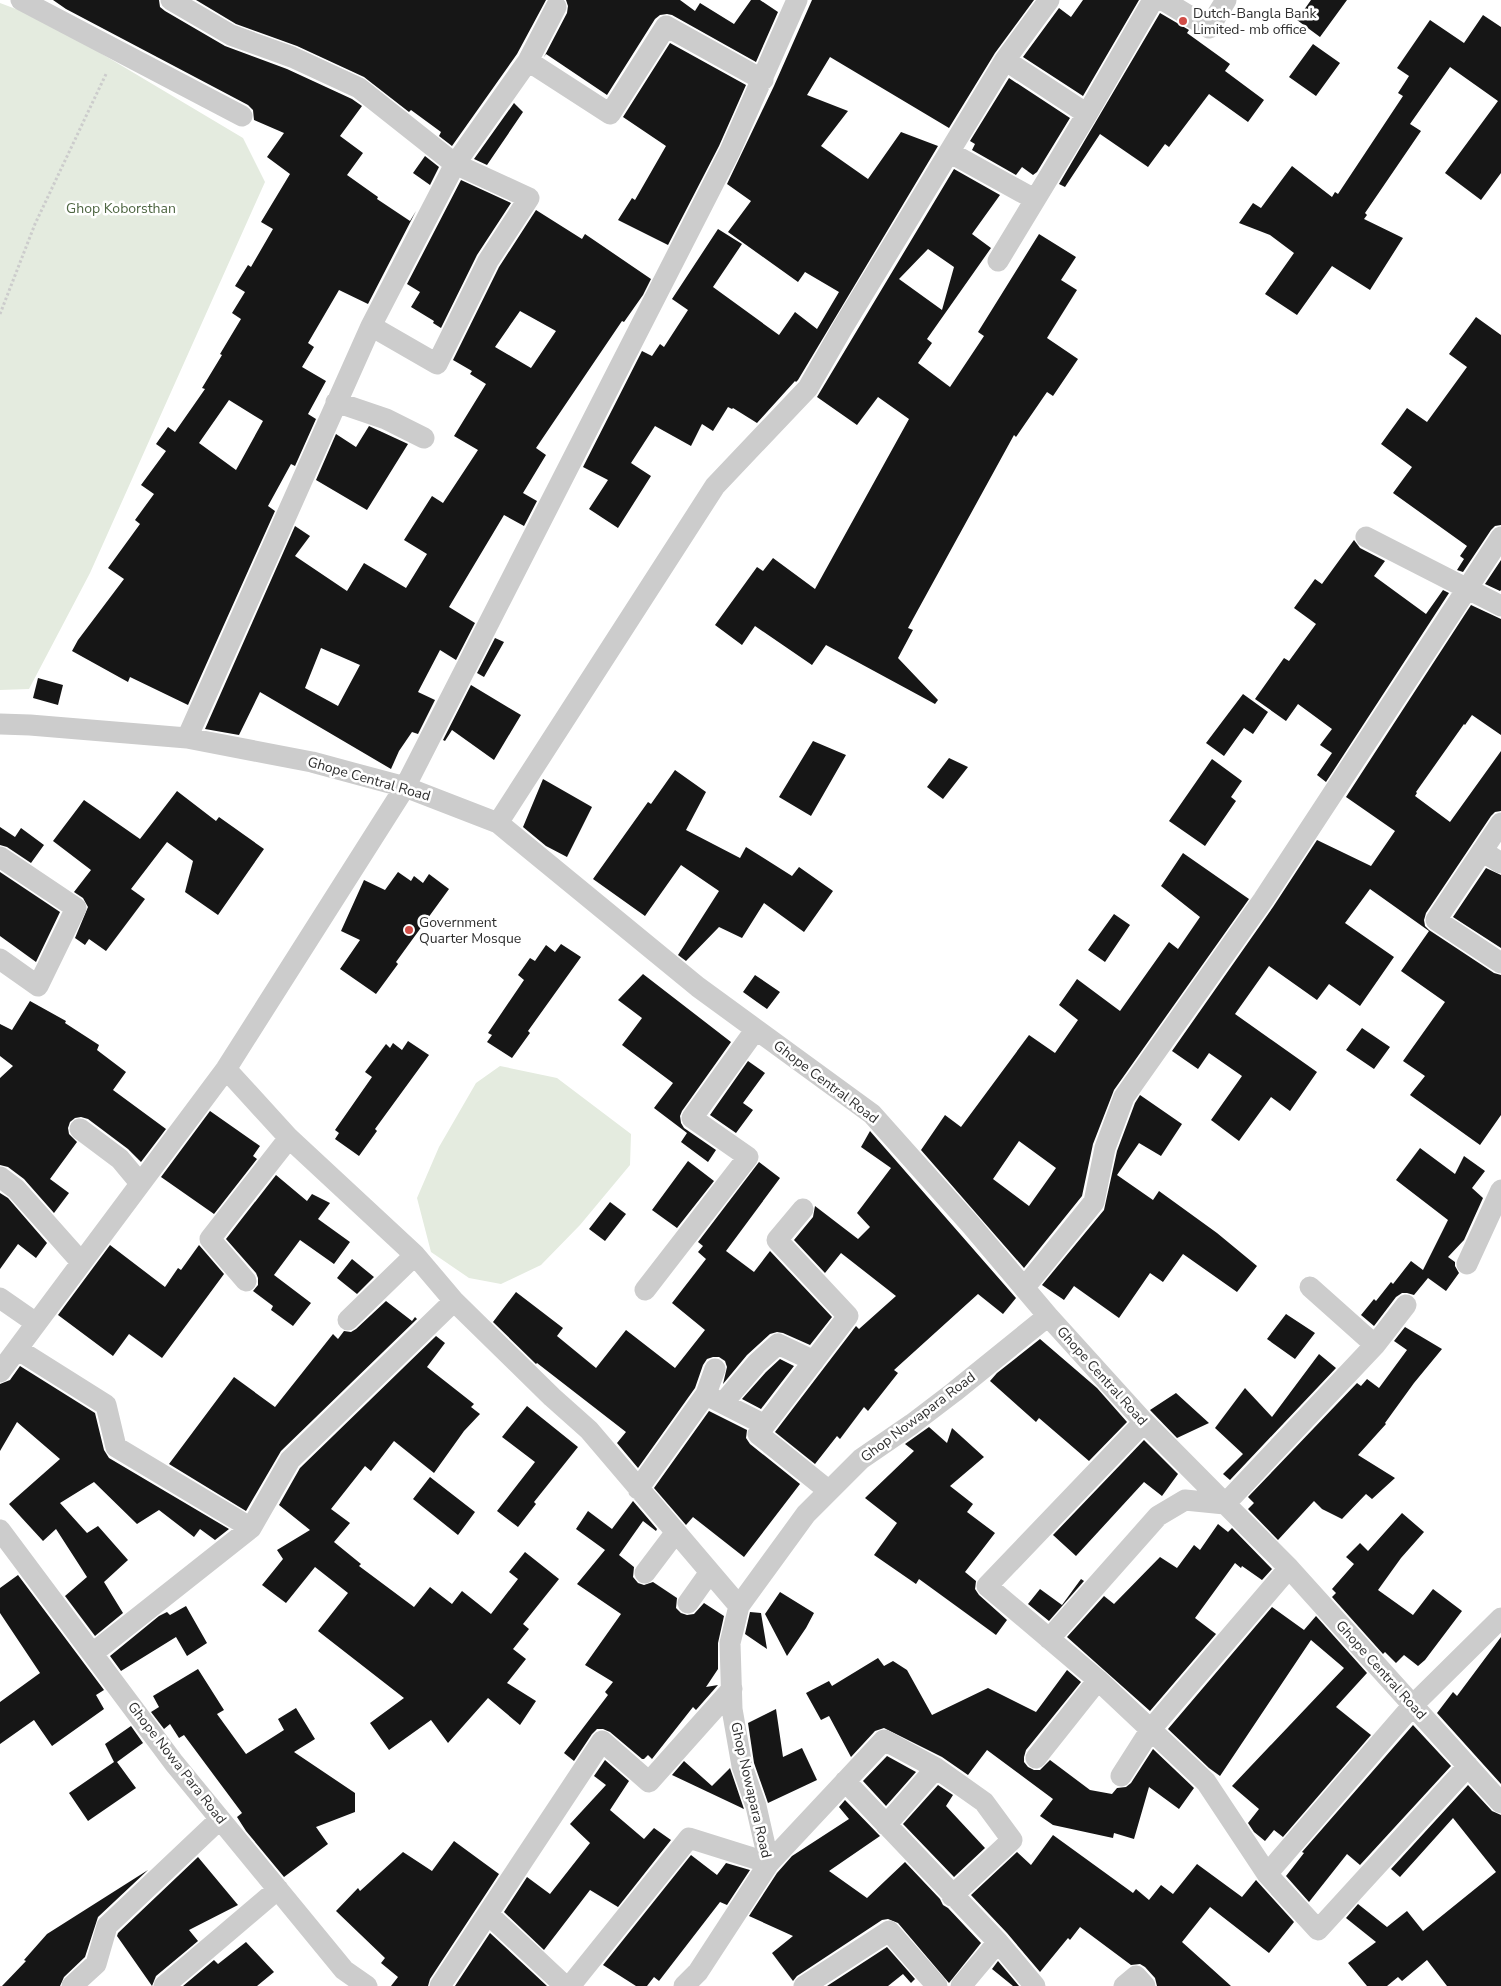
<svg xmlns="http://www.w3.org/2000/svg" width="1501" height="1986" font-family="'Nunito Sans',sans-serif">
	<rect width="100%" height="100%" fill="#fff"/>
	<path fill="#e4ebdf" d="M0,3L45,20L243,138L265,182L90,573L29,689L0,690Z
		M500,1066L557,1078L631,1134L630,1165L580,1225L541,1265L501,1284L469,1278L431,1252L417,1198L439,1147L476,1083Z"/>
	<path fill="#161616" fill-rule="evenodd" d="M53,0H159L160,7L165,11L225,46L287,69L352,99L362,106L340,136L363,153L347,175L378,197L377,199L410,221L416,211L368,304L339,290L308,343L314,347L302,367L326,381L308,414L316,419L295,466L291,464L268,506L275,511L188,705L130,677L128,682L72,651L78,640L124,579L108,568L140,524L135,520L154,494L141,485L166,451L156,444L168,427L175,432L205,389L202,388L222,355L220,354L241,319L232,313L245,292L235,286L248,265L251,267L273,229L261,222L290,174L267,157L284,133L254,120L253,110L248,105L66,9ZM229,400L263,421L236,470L199,443Z
		M196,0H546L517,54L452,146L439,136L441,132L411,110L409,112L364,77L297,46L236,24Z
		M566,0H680L695,11L700,3L734,24L751,0H760L778,12L756,62L672,15L667,14L660,15L655,19L607,95L546,54L544,57L567,13L568,6Z
		M812,0H1034L995,53L949,128L830,57L807,95L848,111L821,146L868,179L901,132L938,146L798,380L796,382L795,381L757,423L733,408L732,409L728,407L713,431L702,424L691,446L655,426L631,463L651,476L618,528L589,509L608,480L583,467L642,351L652,356L660,344L664,347L688,310L672,299L718,229L742,244L713,287L779,335L795,312L817,329L839,292L805,272L798,282L728,232L751,201L727,184L774,86Z
		M1083,0H1139L1083,96L1023,57L1059,8L1071,17Z
		M1311,0H1347L1320,37L1297,20Z
		M1160,13L1189,30L1187,33L1230,64L1225,71L1264,100L1248,122L1209,94L1169,147L1165,144L1148,167L1100,134L1065,187L1059,184Z
		M1483,15L1501,27V173L1481,200L1445,173L1498,101L1450,67L1410,124L1421,131L1365,213L1367,215L1364,219L1403,238L1370,290L1332,266L1297,315L1265,294L1294,253L1270,235L1239,223L1253,203L1261,208L1292,166L1332,197L1335,192L1338,194L1403,96L1398,93L1409,76L1397,68L1430,20L1464,43Z
		M670,43L746,85L719,146L668,245L618,220L632,198L635,200L666,146L623,117Z
		M1313,44L1340,63L1316,96L1289,77Z
		M1009,78L1070,118L1037,172L1033,175L1022,167L1016,175L972,150L975,144L970,141Z
		M514,103L523,112L487,165L474,159Z
		M425,156L439,167L430,185L413,173Z
		M954,169L1000,195L972,234L991,248L927,339L932,343L918,363L950,387L984,336L978,332L1039,234L1076,257L1061,280L1077,290L1047,338L1078,359L1053,396L1047,392L1016,437L1014,435L908,628L913,630L898,658L938,700L935,704L826,645L812,665L755,626L742,645L715,625L757,567L763,571L773,558L815,589L909,419L878,397L857,425L817,397ZM928,249L954,267L942,310L899,279Z
		M461,180L511,203L477,255L441,328L433,323L434,321L411,307L420,292L407,284Z
		M536,210L582,239L585,234L651,279L643,295L624,322L622,321L536,448L546,455L523,493L537,501L524,526L504,515L449,607L475,623L456,660L440,650L418,692L435,700L418,734L412,732L399,751L391,769L260,692L239,735L205,729L295,526L310,536L295,556L347,591L364,563L406,588L427,554L404,540L432,496L443,503L478,450L454,436L486,384L470,374L472,371L453,360L499,267ZM520,311L556,331L531,368L495,347ZM321,648L360,665L338,706L305,688Z
		M1476,317L1501,335V525L1495,526L1491,530L1463,572L1457,570L1464,559L1460,556L1467,546L1393,493L1412,467L1381,444L1407,408L1427,422L1467,367L1449,354Z
		M369,426L408,444L367,510L316,480L336,434L356,447Z
		M1354,540L1360,548L1385,561L1374,576L1426,614L1443,590L1449,593L1326,782L1317,775L1332,753L1320,745L1332,729L1298,704L1286,721L1255,699L1284,658L1289,661L1316,624L1294,608L1315,579L1322,584Z
		M1501,560V590L1500,591L1485,584Z
		M1471,605L1501,619V735L1472,715L1465,725L1464,724L1416,792L1417,793L1415,796L1450,822L1501,751V811L1495,812L1491,816L1426,913L1424,920L1425,926L1429,930L1494,973L1501,975V1115L1480,1145L1410,1095L1425,1076L1403,1061L1445,1002L1401,971L1429,931L1370,889L1345,923L1394,957L1360,1006L1329,984L1317,1000L1269,966L1235,1014L1317,1072L1290,1111L1271,1097L1239,1141L1211,1120L1242,1076L1209,1053L1198,1069L1172,1051L1273,907L1317,840L1371,866L1395,831L1346,797Z
		M495,638L504,642L484,677L477,673Z
		M38,678L63,685L58,705L33,698Z
		M471,685L521,715L494,760L452,730L445,741L443,740Z
		M1243,694L1268,712L1253,734L1244,728L1224,756L1206,743Z
		M813,741L846,755L811,816L779,797Z
		M949,758L968,767L943,799L927,787Z
		M1212,759L1242,781L1231,797L1236,801L1205,846L1169,821Z
		M675,770L706,792L686,830L740,858L746,847L792,876L799,867L833,891L804,932L764,903L742,938L719,927L686,961L678,955L719,891L681,865L645,916L593,879L648,802L651,804Z
		M543,779L592,807L567,857L546,846L523,827Z
		M177,791L216,821L219,817L264,849L218,915L185,892L193,861L167,842L131,889L145,899L106,951L89,939L85,945L75,938L88,907L83,898L74,892L91,870L53,841L84,800L140,839Z
		M0,827L15,837L21,828L44,845L31,863L7,847L0,845Z
		M1183,853L1249,899L1114,1090L1093,1144L1082,1196L1024,1268L921,1150L945,1115L961,1127L1029,1035L1055,1053L1078,1020L1059,1005L1077,979L1120,1011L1169,942L1178,949L1200,917L1161,886ZM1019,1141L1056,1168L1029,1206L993,1179Z
		M1486,868L1501,875V948L1453,917Z
		M0,872L60,912L36,962L0,936Z
		M398,872L411,881L414,876L423,883L429,874L449,889L396,962L398,964L376,994L340,969L360,940L341,931L364,880L385,890Z
		M1114,914L1130,925L1105,962L1088,950Z
		M561,944L581,957L528,1031L530,1033L512,1058L487,1042L492,1035L488,1033L524,980L518,975L530,958L535,961L546,945L555,952Z
		M643,974L731,1042L682,1111L680,1116L681,1123L684,1128L716,1150L708,1162L681,1142L687,1133L654,1108L673,1083L622,1045L642,1018L618,1000Z
		M755,975L780,992L767,1009L743,992Z
		M30,1001L66,1021L65,1023L99,1045L97,1050L126,1072L113,1090L166,1129L141,1162L128,1149L88,1119L81,1117L75,1118L70,1122L68,1128L69,1134L77,1142L50,1179L69,1193L54,1213L24,1179L8,1167L0,1165V1078L13,1066L0,1056V1024L12,1030Z
		M1362,1028L1390,1047L1374,1069L1346,1050Z
		M408,1041L429,1055L375,1129L377,1131L359,1156L335,1139L339,1133L335,1130L372,1077L365,1072L386,1044L390,1048L393,1043L402,1050Z
		M748,1061L765,1073L743,1103L753,1110L736,1133L710,1115Z
		M1140,1095L1182,1124L1161,1156L1139,1143L1117,1175L1153,1200L1159,1191L1217,1233L1257,1266L1237,1292L1183,1254L1163,1282L1150,1273L1119,1318L1074,1286L1064,1300L1042,1285L1104,1210L1117,1151L1135,1103Z
		M210,1111L260,1146L253,1156L257,1159L214,1214L161,1177Z
		M870,1131L1016,1298L1003,1314L978,1294L894,1370L898,1373L868,1411L864,1407L840,1439L837,1436L815,1464L775,1432L856,1326L859,1329L896,1296L841,1253L825,1273L794,1240L813,1217L815,1206L858,1239L870,1227L857,1213L891,1168L861,1147Z
		M1420,1148L1455,1174L1464,1156L1485,1171L1472,1188L1483,1198L1464,1240L1448,1257L1455,1262V1266L1459,1273L1446,1291L1428,1278L1414,1295L1407,1293H1402L1396,1297L1374,1326L1361,1315L1374,1299L1376,1301L1391,1282L1393,1284L1411,1261L1423,1270L1448,1220L1396,1180Z
		M688,1161L714,1181L677,1228L652,1210Z
		M759,1162L780,1178L726,1251L754,1272L770,1251L832,1317L810,1345L783,1333L777,1332L770,1334L747,1355L723,1384L727,1367L725,1361L719,1357H713L707,1359L703,1365L695,1388L638,1468L617,1443L626,1432L537,1363L536,1364L493,1322L516,1292L563,1328L557,1336L596,1368L626,1330L675,1368L705,1330L672,1303L706,1259L698,1252L703,1246L698,1242Z
		M276,1175L307,1201L312,1194L330,1203L318,1219L350,1242L334,1264L300,1240L274,1275L311,1303L293,1326L271,1310L273,1306L253,1291L258,1285V1278L256,1273L226,1239Z
		M0,1193L8,1198L47,1243L36,1258L18,1244L0,1269Z
		M610,1202L626,1214L605,1241L589,1229Z
		M110,1245L165,1287L178,1268L181,1270L199,1245L224,1274L162,1358L129,1334L113,1356L58,1315Z
		M352,1259L374,1277L357,1294L337,1278Z
		M386,1301L412,1321L415,1317L417,1319L281,1451L246,1511L169,1464L234,1377L275,1407L333,1334L338,1339L344,1331L351,1332L356,1329Z
		M1286,1314L1315,1333L1295,1359L1267,1339Z
		M1405,1327L1442,1349L1414,1383L1385,1423L1386,1424L1358,1455L1395,1478L1372,1499L1366,1494L1342,1519L1322,1509L1314,1501L1278,1540L1248,1509L1254,1503L1248,1497L1357,1383L1361,1386L1367,1379L1379,1388L1407,1350L1394,1341Z
		M436,1336L445,1343L427,1367L474,1404L471,1407L480,1414L464,1431L434,1473L394,1441L371,1471L365,1466L331,1509L350,1523L334,1542L361,1564L359,1566L414,1607L430,1587L452,1604L462,1591L491,1614L518,1579L509,1572L525,1552L559,1579L523,1624L529,1629L513,1649L526,1659L507,1683L536,1701L520,1725L488,1698L448,1743L431,1720L389,1750L370,1723L404,1698L318,1631L348,1593L315,1567L286,1603L262,1585L283,1559L277,1550L310,1530L279,1505L300,1468Z
		M1040,1339L1097,1388L1127,1422L1089,1461L1039,1418L1036,1422L990,1381L997,1373Z
		M1319,1354L1336,1368L1230,1480L1223,1474L1243,1454L1215,1428L1245,1388L1272,1417Z
		M780,1359L794,1366L761,1409L742,1399L766,1372Z
		M20,1366L95,1413L104,1450L109,1458L229,1529L215,1540L200,1529L194,1537L159,1510L137,1524L94,1482L60,1503L87,1533L98,1526L128,1560L104,1582L123,1613L95,1636L65,1596L87,1577L56,1529L43,1541L9,1504L60,1459L17,1422L0,1451V1384L10,1380Z
		M1176,1393L1209,1423L1177,1438L1150,1410Z
		M527,1406L578,1447L534,1502L536,1504L518,1527L497,1511L535,1462L502,1437Z
		M709,1411L747,1430L746,1438L750,1444L800,1484L744,1557L693,1517L686,1525L654,1488Z
		M929,1427L947,1443L952,1428L984,1457L950,1486L973,1504L967,1512L995,1533L965,1572L976,1581L975,1589L979,1595L1007,1620L996,1635L919,1579L916,1584L874,1555L897,1523L865,1498L914,1451L905,1444Z
		M1144,1440L1178,1474L1162,1496L1144,1482L1076,1556L1053,1535Z
		M430,1477L475,1512L458,1535L413,1499Z
		M633,1501L657,1529L656,1531L643,1521L619,1555L634,1567L633,1577L638,1583L644,1585L653,1582L677,1598L676,1608L681,1613L687,1615L694,1614L704,1603L724,1616L718,1643V1669L706,1687L718,1685L696,1710L693,1707L652,1759L648,1755L644,1759H642L610,1732L603,1729H597L592,1734L574,1761L564,1753L608,1695L605,1692L613,1682L585,1665L621,1614L577,1584L605,1550L576,1529L588,1511L612,1529Z
		M1402,1513L1424,1532L1401,1558L1378,1590L1413,1615L1433,1589L1462,1611L1425,1660L1418,1666L1404,1655L1396,1663L1385,1652L1383,1654L1332,1597L1336,1593L1332,1589L1354,1564L1346,1557L1360,1543L1368,1551Z
		M1218,1524L1228,1532L1232,1528L1272,1569L1262,1580L1242,1566L1241,1568L1235,1563L1195,1618L1216,1634L1150,1711L1067,1637L1104,1596L1114,1604L1160,1557L1177,1568L1194,1545L1200,1550Z
		M18,1575L104,1690L96,1695L104,1709L52,1746L34,1720L0,1744V1702L40,1673L0,1613V1588Z
		M1081,1579L1084,1581L1049,1621L1028,1604L1040,1589L1062,1605Z
		M780,1592L814,1613L806,1628L787,1656L765,1614Z
		M186,1606L207,1643L187,1656L176,1637L121,1671L110,1656L159,1616L167,1612L170,1615Z
		M1272,1607L1304,1630L1316,1616L1367,1673L1336,1707L1371,1735L1283,1837L1274,1830L1265,1841L1254,1832L1248,1823L1259,1809L1232,1786L1344,1668L1311,1640L1220,1776L1209,1768L1168,1729Z
		M750,1612L761,1613L767,1649L745,1634Z
		M1501,1637V1784L1437,1713L1453,1692L1457,1696Z
		M878,1658L884,1666L893,1661L907,1670L932,1715L988,1688L1036,1712L1067,1670L1081,1682L1026,1750L1024,1757V1762L1028,1767L1034,1770H1040L1050,1760L1090,1790L1112,1794L1117,1788L1126,1787L1131,1783L1153,1749L1194,1788L1179,1809L1149,1787L1134,1839L1114,1833L1113,1838L1053,1825L1040,1816L1053,1799L987,1750L968,1775L942,1757L884,1728L875,1731L851,1757L829,1716L821,1720L806,1693L829,1681L832,1686Z
		M198,1669L224,1710L217,1714L246,1754L284,1730L278,1719L296,1708L315,1739L294,1752L355,1793V1812L316,1827L328,1844L284,1877L246,1831L237,1817L242,1813L184,1735L179,1738L170,1724L164,1729L151,1712L159,1707L153,1696Z
		M776,1709L783,1757L802,1748L817,1780L768,1803L754,1763L748,1723Z
		M1413,1725L1451,1766L1360,1865L1347,1854L1309,1902L1286,1876L1304,1853L1302,1852Z
		M131,1726L143,1743L117,1762L136,1788L88,1821L69,1793L114,1762L105,1744Z
		M887,1756L916,1772L886,1806L863,1781Z
		M605,1760L629,1781L610,1810L644,1839L654,1828L671,1840L618,1907L590,1890L544,1950L504,1912L527,1877L550,1894L590,1843L570,1824L606,1785L594,1776Z
		M684,1761L712,1786L730,1768L744,1809L672,1775Z
		M938,1785L953,1795L946,1806L985,1848L954,1877L903,1824Z
		M1468,1785L1492,1811L1501,1815V1986H1447L1427,1960L1402,1981L1398,1977L1387,1986H1367L1348,1963L1376,1942L1346,1918L1358,1904L1387,1927L1407,1911L1423,1931L1496,1872L1453,1818L1400,1877L1391,1869Z
		M845,1800L880,1836L829,1871L867,1898L905,1862L940,1899L943,1905L948,1908L981,1943L949,1983L898,1923L888,1919L882,1920L797,1976L793,1981L772,1953L793,1936L749,1916L777,1873L792,1856L849,1819L839,1807Z
		M1053,1835L1133,1893L1136,1889L1149,1900L1161,1885L1173,1894L1197,1864L1242,1897L1256,1880L1294,1922L1269,1953L1210,1907L1182,1942L1231,1986H1157L1155,1978L1145,1967L1140,1964L1131,1965L1080,1927L1070,1940L1068,1938L1040,1972L1007,1933L971,1895L1017,1852L1031,1865Z
		M454,1841L499,1874L430,1979L428,1986H391L398,1977L381,1963L385,1958L336,1911L358,1888L360,1891L403,1852L432,1871Z
		M691,1855L717,1875L726,1863L750,1870L727,1905L720,1902L659,1981L654,1977L647,1986H636L603,1965Z
		M198,1857L238,1905L189,1930L198,1941L156,1976L152,1986L117,1936L118,1933Z
		M148,1870L98,1917L85,1957L64,1977L60,1986H2L26,1961L24,1960L47,1934Z
		M490,1933L547,1986H455Z
		M246,1942L274,1972L257,1986H183L214,1960L218,1964Z
		M887,1947L915,1979L911,1983L903,1974L888,1986H827Z
		M998,1961L1019,1986H1013L992,1969Z"/>
	<g fill="none" stroke-linecap="round" stroke-linejoin="round">
		<path stroke="#ccc" stroke-width="3" stroke-dasharray="2.5 2.5" stroke-linecap="butt" d="M0,314L35,224L106,74"/>
		<path stroke="#ccc" stroke-width="21" d="M21,0L242,116
			M171,0L231,35L292,57L359,88L455,164L371,326L187,738
			M1163,0L1209,28L1226,0
			M1005,60L1087,114
			M528,61L556,7
			M949,152L1034,199
			M998,261L1087,114L1153,0
			M371,326L437,364L488,261L529,198L455,164L528,61L610,114L666,26L763,80
			M336,402L386,419L424,438
			M1366,537L1501,606
			M0,724L30,725L187,738L312,762L405,787L498,823L698,987L872,1114L971,1225L1048,1316L1144,1422L1289,1568L1501,1803
			M498,823L715,486L808,388L843,327L1005,60L1049,0
			M1501,823L1436,920L1501,963
			M1482,851L1501,863
			M0,857L76,908L38,986L0,959
			M226,1069L289,1138L415,1255L454,1301L552,1397L589,1430L739,1606
			M80,1129L120,1159L140,1183
			M0,1177L16,1189L81,1262
			M803,1209L777,1240L848,1316L758,1434L829,1491
			M1467,1264L1501,1190
			M246,1281L210,1239L289,1138
			M1310,1287L1375,1345
			M1024,1288L1094,1202L1105,1148L1124,1097L1263,900L1501,537
			M645,1290L748,1157L692,1118L751,1036
			M0,1298L36,1323
			M348,1320L415,1255
			M17,1349L106,1405L116,1447L251,1528
			M0,1372L226,1069L405,787L730,151L797,0
			M712,1398L765,1425
			M723,1403L757,1363L778,1344L814,1361
			M1144,1422L987,1586L1098,1680L1206,1782L1267,1874L1318,1930L1468,1766
			M638,1489L706,1394L715,1369
			M0,1530L174,1763L344,1970L367,1986
			M645,1573L676,1532
			M688,1603L710,1572
			M1049,1639L1158,1516L1185,1500L1225,1504L1375,1345L1406,1305
			M93,1653L251,1528L290,1460L454,1301
			M1036,1758L1098,1680
			M1121,1776L1151,1729L1289,1568
			M845,1781L998,1942L1035,1986
			M886,1825L936,1768
			M1267,1874L1413,1705L1501,1618
			M488,1914L565,1986
			M72,1986L96,1964L107,1926L220,1819
			M164,1986L278,1889
			M440,1986L602,1741L649,1782L732,1689
			M570,1986L689,1838L769,1863L884,1740L936,1768L984,1802L1012,1840L952,1896
			M684,1986L698,1972L769,1863L756,1806L742,1766L732,1709L730,1643L739,1606L806,1514L861,1459L912,1424L954,1392L1048,1316
			M804,1986L889,1931L937,1986
			M961,1986L998,1942
			M1124,1986L1136,1976L1145,1986"/>
	</g>
	<g fill="#d14d47" stroke="#fff" stroke-width="2">
		<circle cx="1183" cy="21" r="5"/>
		<circle cx="409" cy="930" r="5"/>
	</g>
	<g text-anchor="middle" dominant-baseline="central" stroke-width="5" stroke-linejoin="round" paint-order="stroke">
		<g font-size="14" fill="#2f2f2f" stroke="#fff" text-anchor="start">
			<text x="1193" y="13">Dutch-Bangla Bank<tspan x="1193" dy="16">Limited- mb office</tspan></text>
			<text x="419" y="922">Government<tspan x="419" dy="16">Quarter Mosque</tspan></text>
		</g>
		<g font-size="14" fill="#4e6642" stroke="#fff">
			<text x="121" y="208">Ghop Koborsthan</text>
		</g>
		<g font-size="14" fill="#2f2f2f" stroke="#fff">
			<text transform="translate(369 779) rotate(16)">Ghope Central Road</text>
			<text transform="translate(826 1082) rotate(37)">Ghope Central Road</text>
			<text transform="translate(1102 1376) rotate(48)">Ghope Central Road</text>
			<text transform="translate(918 1417) rotate(-37)">Ghop Nowapara Road</text>
			<text transform="translate(1381 1670) rotate(48)">Ghope Central Road</text>
			<text transform="translate(177 1763) rotate(52)">Ghope Nowa Para Road</text>
			<text transform="translate(751 1790) rotate(77)">Ghop Nowapara Road</text>
		</g>
	</g>
</svg>
